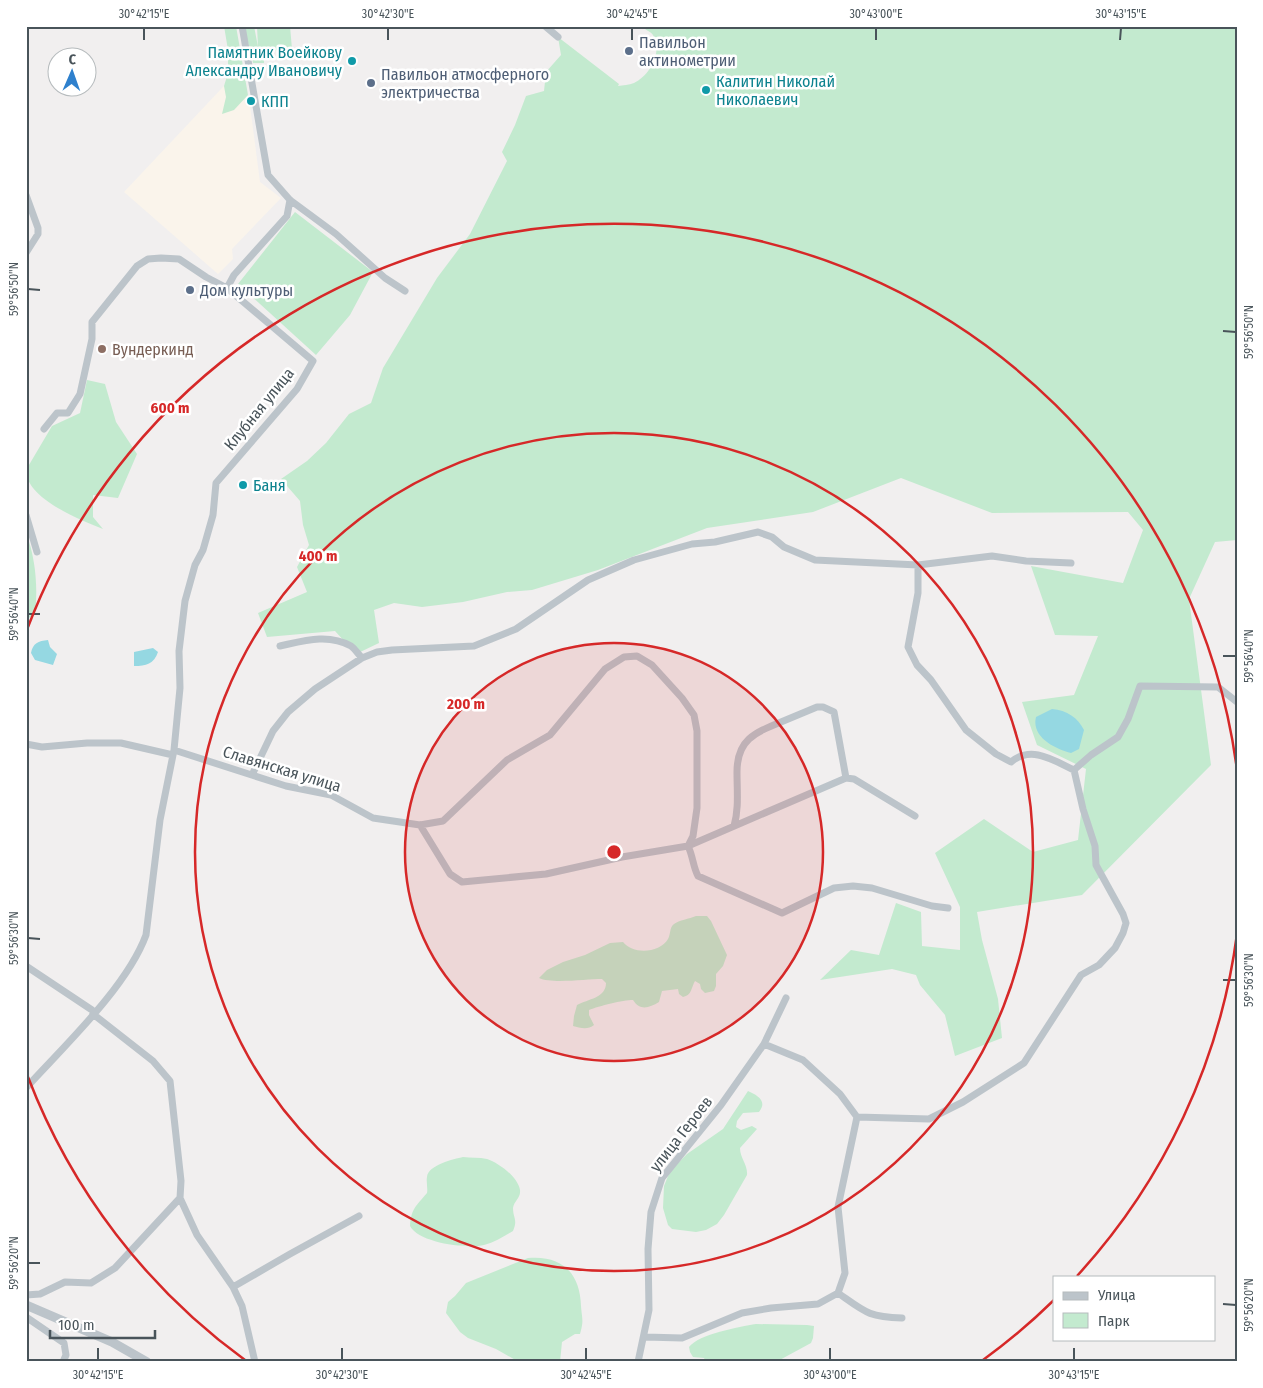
<svg xmlns="http://www.w3.org/2000/svg" width="1263" height="1388" font-family="'Fira Sans Condensed',sans-serif">
	<rect width="100%" height="100%" fill="#f1efef"/>
	<path fill="#faf4eb" d="M239,70L249,98L260,182L281,198L232,249L233,259L218,274L124,192Z"/>
	<path fill="#c3eacf" d="M224,26H236L248,95L234,110L222,114L226,97L224,86L228,73V50Z
		M245,26H254L258,47L257,26H290L292,49L259,52V57L264,59V63H253C251,50 246,39 245,26Z
		M640,26H1237V540L1215,542L1189,599L1211,765L1082,895L977,912L982,940L998,999L1002,1038L955,1056L945,1015L920,985L916,975L892,969L820,980L851,950L879,955L896,903L921,912L922,946L960,950V907L935,853L984,819L1033,852L1078,840L1086,769L1037,745L1022,702L1074,695L1098,636L1055,635L1031,566L1123,583L1143,530L1128,512L992,513L901,478L813,512L707,528L598,570L532,590L507,592L463,602L422,607L394,603L374,610L379,643L356,654L335,631L267,637L258,613L307,592L297,567L309,545L303,525L300,501L281,479L307,461L326,443L349,414L371,403L383,368L437,278L470,234L507,161L502,152L515,125L526,96L544,91L546,72L561,55L558,37L619,84L618,86C623,85 629,85 634,83C650,75 663,52 653,35C650,31 644,29 640,26Z
		M295,212L373,272L350,315L316,355L238,284Z
		M87,380L105,384L116,422L137,454L118,498L93,495V517L103,529C81,520 26,499 26,470L52,426L80,413Z
		M26,533C36,559 38,588 35,615L26,619Z
		M696,916H707L711,921L727,955L723,966L716,974V986L714,991L705,993L701,989L700,984L695,981C691,988 692,995 683,997L679,994L678,989L662,991L659,1002C649,1008 640,1011 633,1000C623,1000 599,1006 589,1010V1015L594,1025C588,1030 580,1028 573,1026L574,1016L577,1005C588,999 606,998 606,983L602,979C587,979 551,984 539,978L547,970L563,962L585,955L610,943L623,942C633,955 660,953 668,939C671,934 669,928 674,924C679,920 689,919 696,916Z
		M748,1091C757,1095 768,1101 759,1112L743,1113L737,1121L736,1127L741,1130L752,1126L757,1129L740,1148C740,1158 748,1165 747,1175L724,1215L717,1224L706,1230L696,1232L672,1229L668,1225L663,1208L664,1186L668,1176L674,1167L687,1154L723,1129Z
		M463,1157C471,1158 479,1157 487,1159C499,1163 518,1177 520,1190C521,1198 514,1201 513,1208C513,1218 518,1220 513,1231C504,1236 495,1242 484,1245C467,1249 419,1243 410,1226C411,1209 416,1206 427,1193C428,1188 426,1182 427,1177C428,1165 454,1159 463,1157Z
		M528,1258C562,1255 580,1273 581,1306C582,1319 584,1320 580,1334H575L562,1342L560,1362H519L496,1349L468,1338L460,1332L446,1313L448,1302L455,1296L466,1283Z
		M756,1324L807,1325L814,1326L813,1338L811,1343L776,1362H706L704,1358L693,1357L690,1352L689,1347C699,1334 739,1327 756,1324Z"/>
	<path fill="#95d8e2" d="M48,640L50,647L57,654L53,665L35,660L31,653C33,643 38,641 48,640Z
		M153,648L158,652C154,664 146,666 134,666V652Z
		M1052,709C1067,710 1078,718 1084,730L1079,749L1071,753C1055,749 1031,737 1036,717Z"/>
	<g fill="none" stroke-linecap="round" stroke-linejoin="round">
		<path stroke="#bcc4ca" stroke-width="7" d="M242,26L268,175L290,200L336,234L385,278L405,291
			M545,26L558,37
			M26,195L38,228V234L26,253
			M227,288L234,275L287,216L290,200
			M26,515L37,552
			M918,565L992,556L1026,561L1071,563
			M280,646C303,641 328,633 351,646C355,649 358,654 362,658
			M26,744L42,747L87,743H121L173,755
			M174,750L286,786L331,795L373,818L420,825L443,821L507,760L550,735L605,669L624,657L637,656L652,665L682,698L694,715L697,731V808L693,836L688,846L622,857L546,874L462,882L450,874L420,825
			M1074,770L1091,755L1118,737L1128,719L1140,686L1218,687L1237,702
			M252,775L273,731L288,712L315,689L362,658L377,652L392,650L474,646L516,629L588,580L634,560L692,544L715,542L758,532L772,537L784,547L815,560L918,565V593L908,647L917,665L931,680L966,730L996,754L1011,762C1031,745 1053,760 1074,770
			M915,816L854,779L846,778L688,846C693,856 693,867 698,876L782,913L834,888L853,886L872,888L932,906L948,908
			M734,826C739,809 737,791 737,772C737,740 754,733 781,722C793,717 805,712 817,707H823L834,712L846,778
			M26,966L92,1010L93,1014L153,1061L170,1081L181,1181L180,1198L197,1235L233,1287L242,1306L255,1362
			M764,1044L803,1060L840,1094L857,1117L929,1119L963,1102L1024,1063L1081,975L1099,965L1115,948L1123,933L1126,923L1123,914L1096,865L1095,846L1083,809L1074,770
			M26,1088C64,1046 127,987 146,935L160,820L174,750L180,688L179,651L185,601L195,565L203,550L213,515L216,483L297,389L313,361L227,288L206,277L179,259L161,258L148,259L137,266L92,322V339L80,394L68,413H57L44,429
			M233,1287L290,1254L359,1216
			M838,1293C865,1312 868,1317 902,1318
			M26,1295L40,1294L65,1282L91,1283L115,1268L180,1198
			M26,1317L64,1343L66,1355L63,1362
			M645,1337L682,1338L742,1313L771,1308L818,1304L838,1293L845,1273L838,1207L857,1117
			M638,1362L649,1310L648,1249L651,1212L662,1178L721,1105L764,1044L786,998"/>
		<path stroke="#bcc4ca" stroke-width="9" d="M26,1305L112,1342L147,1362"/>
	</g>
	<path fill="none" stroke="#49545a" stroke-width="2" d="M144,40V28M388,40V28M632,40V28M876,40V28M1120,40L1121,28M28,289L40,290M1223,331L1236,332M28,614H40M1223,656H1236M28,938L40,939M1223,980H1236M28,1263H40M1223,1304L1236,1305M98,1360V1348M342,1360V1348M586,1360V1348M830,1360V1348M1074,1360V1348"/>
	<circle cx="614" cy="852" r="209" fill="#d62828" fill-opacity=".12"/>
	<g fill="none" stroke="#d62828" stroke-width="2.5">
		<circle cx="614" cy="852" r="209"/>
		<circle cx="614" cy="852" r="419"/>
		<path d="M1237 934A628 628 0 0 1 1077 1276M1054 1300A628 628 0 0 1 983 1360M245 1360A628 628 0 0 1 28 1077M28 627A628 628 0 0 1 1237 770"/>
	</g>
	<g fill="#5c6f8a" stroke="#fff" stroke-width="2">
		<circle cx="629" cy="51" r="5"/>
		<circle cx="371" cy="83" r="5"/>
		<circle cx="190" cy="290" r="5"/>
	</g>
	<g fill="#0f9aa8" stroke="#fff" stroke-width="2">
		<circle cx="352" cy="61" r="5"/>
		<circle cx="706" cy="90" r="5"/>
		<circle cx="251" cy="101" r="5"/>
		<circle cx="243" cy="485" r="5"/>
	</g>
	<circle fill="#8d6e63" stroke="#fff" stroke-width="2" cx="102" cy="349" r="5"/>
	<g text-anchor="middle" dominant-baseline="central" stroke-width="5" stroke-linejoin="round" paint-order="stroke">
		<g font-size="16" fill="#4e5e75" stroke="#fff" text-anchor="start">
			<text x="639" y="42">Павильон<tspan x="639" dy="18">актинометрии</tspan></text>
			<text x="381" y="74">Павильон атмосферного<tspan x="381" dy="18">электричества</tspan></text>
			<text x="200" y="290">Дом культуры</text>
		</g>
		<g font-size="16" fill="#0d838f" stroke="#fff" text-anchor="start">
			<text x="342" y="52" text-anchor="end">Памятник Воейкову<tspan x="342" dy="18">Александру Ивановичу</tspan></text>
			<text x="716" y="81">Калитин Николай<tspan x="716" dy="18">Николаевич</tspan></text>
			<text x="261" y="101">КПП</text>
			<text x="253" y="485">Баня</text>
		</g>
		<g font-size="16" fill="#785e54" stroke="#fff" text-anchor="start">
			<text x="112" y="349">Вундеркинд</text>
		</g>
		<g font-size="16" fill="#49545a" stroke="#fff">
			<text transform="translate(259 409) rotate(-51)">Клубная улица</text>
			<text transform="translate(282 769) rotate(17)">Славянская улица</text>
			<text transform="translate(681 1134) rotate(-52)">улица Героев</text>
		</g>
	</g>
	<circle cx="614" cy="852" r="8" fill="#d62828" stroke="#fff" stroke-width="2.5"/>
	<g font-size="15" text-anchor="middle" font-weight="bold" fill="#d62828" stroke="#fff" stroke-width="5" stroke-linejoin="round" paint-order="stroke">
		<text x="170" y="413">600 m</text>
		<text x="318" y="561">400 m</text>
		<text x="466" y="709">200 m</text>
	</g>
	<rect width="1263" height="1388" fill="none" stroke="#ffffff" stroke-width="55"/>
	<rect x="1053" y="1276" width="162" height="65" fill="#ffffff" stroke="#b6bbbd"/>
	<rect x="1063" y="1292" width="25" height="8" fill="#bcc4ca" stroke="#b6bbbd"/>
	<text x="1098" y="1300" font-size="15" fill="#49545a">Улица</text>
	<rect x="1063" y="1313" width="25" height="15" fill="#c3eacf" stroke="#b6bbbd"/>
	<text x="1098" y="1326" font-size="15" fill="#49545a">Парк</text>
	<g transform="translate(72 72) rotate(2)"><circle r="24" fill="#ffffff" stroke="#b6bbbd"/>
	<path d="M0-4L9 19L0 12L-9 19Z" fill="#2e80cd"/>
	<text y="-8" font-size="14" font-weight="bold" text-anchor="middle" fill="#49545a">С</text>
	</g>
	<path d="M50 1330v8h105v-8" fill="none" stroke="#49545a" stroke-width="2.5"/>
	<text x="58" y="1330" font-size="15" fill="#49545a" stroke="#ffffff" stroke-width="4" paint-order="stroke">100 m</text>
	<rect x="28" y="28" width="1208" height="1332" fill="none" stroke="#49545a" stroke-width="2"/>
	<g font-size="12" text-anchor="middle" fill="#49545a">
		<text x="144" y="18">30°42'15"E</text>
		<text x="388" y="18">30°42'30"E</text>
		<text x="632" y="18">30°42'45"E</text>
		<text x="876" y="18">30°43'00"E</text>
		<text x="1121" y="18">30°43'15"E</text>
		<text transform="translate(14 289) rotate(-90)" y="4">59°56'50"N</text>
		<text transform="translate(1249 332) rotate(-90)" y="4">59°56'50"N</text>
		<text transform="translate(14 614) rotate(-90)" y="4">59°56'40"N</text>
		<text transform="translate(1249 656) rotate(-90)" y="4">59°56'40"N</text>
		<text transform="translate(14 938) rotate(-90)" y="4">59°56'30"N</text>
		<text transform="translate(1249 980) rotate(-90)" y="4">59°56'30"N</text>
		<text transform="translate(14 1263) rotate(-90)" y="4">59°56'20"N</text>
		<text transform="translate(1249 1305) rotate(-90)" y="4">59°56'20"N</text>
		<text x="98" y="1379">30°42'15"E</text>
		<text x="342" y="1379">30°42'30"E</text>
		<text x="586" y="1379">30°42'45"E</text>
		<text x="830" y="1379">30°43'00"E</text>
		<text x="1074" y="1379">30°43'15"E</text>
	</g>
</svg>
